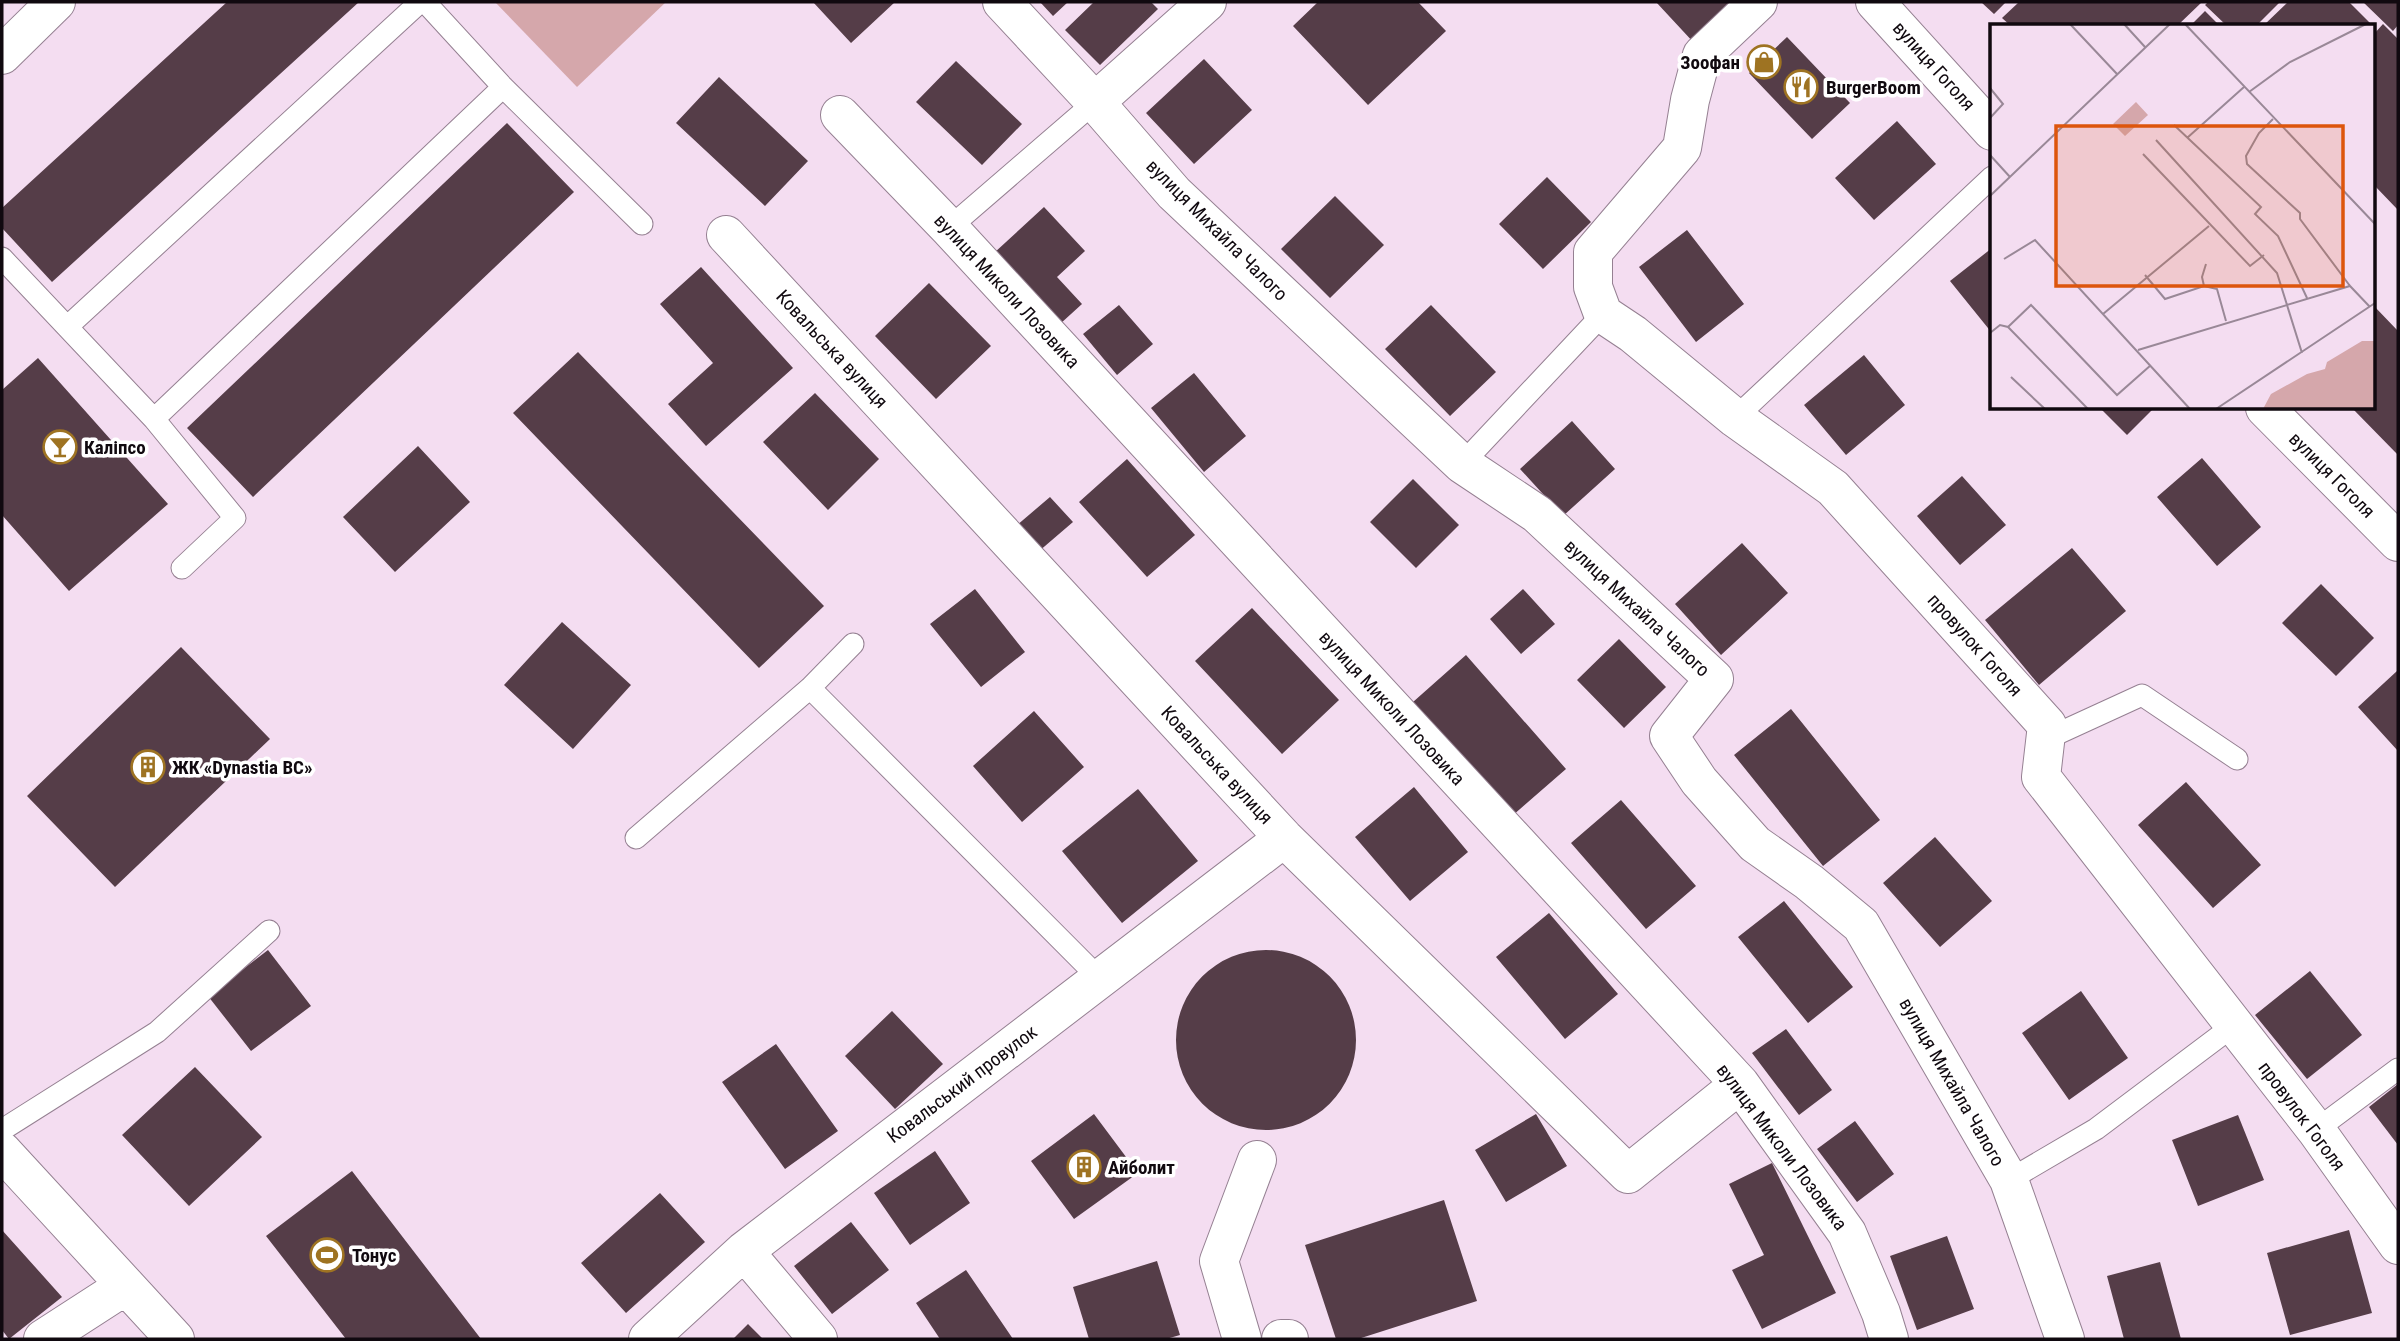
<svg xmlns="http://www.w3.org/2000/svg" width="2400" height="1341" font-family="'Roboto Condensed',sans-serif">
	<rect width="100%" height="100%" fill="#f4ddf1"/>
	<path fill="#d5a7ab" d="M495,2H666L577,87Z"/>
	<path fill="#553d48" d="M227,2H359L52,282L2,228V208Z
		M813,2H895L851,43Z
		M1040,2H1068L1053,16Z
		M1094,2H1151L1158,9L1100,65L1065,30Z
		M1318,2H1418L1446,31L1368,105L1293,26Z
		M1656,2H1740L1695,44Z
		M1981,2H2006L1994,14Z
		M2019,2H2202L2177,26H2011L2002,18Z
		M2208,2H2280L2256,26H2227L2205,5Z
		M2288,2H2349L2373,26H2263Z
		M2363,2H2398V25L2393,31Z
		M2205,11L2220,26H2190Z
		M2383,24L2398,39V210L2374,185V34Z
		M1787,37L1850,103L1812,139L1749,73Z
		M1204,59L1252,110L1194,164L1146,113Z
		M956,61L1022,124L982,165L916,102Z
		M719,77L808,161L765,206L676,123Z
		M1897,121L1936,164L1874,220L1835,178Z
		M507,123L574,192L253,497L187,428Z
		M1547,177L1591,222L1543,269L1499,224Z
		M1335,196L1384,245L1330,298L1281,249Z
		M1044,207L1085,251L1057,277L1082,304L1060,324L994,253Z
		M1687,230L1744,304L1696,342L1639,267Z
		M1992,248V333L1950,281Z
		M701,267L793,368L706,446L668,404L713,363L660,304Z
		M929,283L991,346L936,399L875,336Z
		M1119,305L1153,344L1117,375L1083,334Z
		M1431,305L1496,372L1450,416L1385,349Z
		M2374,306L2398,331V455L2352,408H2374Z
		M578,352L824,606L759,668L513,413Z
		M1864,355L1905,405L1846,455L1804,405Z
		M38,358L168,504L69,591L2,515V390Z
		M1194,373L1246,436L1204,472L1151,408Z
		M815,393L879,459L828,510L763,442Z
		M2100,408H2154L2127,435Z
		M1572,421L1615,469L1563,516L1520,469Z
		M418,446L470,502L395,572L343,517Z
		M2202,458L2261,527L2217,566L2157,497Z
		M1127,459L1195,535L1147,577L1079,502Z
		M1962,476L2006,525L1960,565L1917,516Z
		M1413,479L1459,525L1416,568L1370,522Z
		M1050,497L1073,522L1038,552L1016,526Z
		M1742,543L1788,593L1721,655L1675,604Z
		M2072,548L2126,611L2039,685L1985,620Z
		M2321,584L2374,638L2336,676L2282,623Z
		M975,589L1025,652L981,687L930,624Z
		M1523,589L1555,624L1521,654L1490,619Z
		M1252,608L1339,700L1282,754L1195,661Z
		M562,622L631,685L573,749L504,685Z
		M1619,639L1666,687L1624,728L1577,680Z
		M181,647L270,739L115,887L27,796Z
		M1466,655L1566,769L1512,816L1413,702Z
		M2397,671L2398,673V751L2358,707Z
		M1791,709L1880,820L1823,866L1734,755Z
		M1034,711L1084,767L1022,822L973,766Z
		M2186,782L2261,865L2213,908L2138,825Z
		M1414,787L1468,852L1410,901L1355,837Z
		M1138,789L1198,861L1122,923L1062,851Z
		M1621,800L1696,886L1646,929L1571,843Z
		M1935,837L1992,901L1940,947L1883,883Z
		M1784,901L1853,987L1808,1023L1738,937Z
		M1549,913L1618,994L1565,1039L1496,957Z
		M268,950L311,1006L251,1051L208,996Z
		M1176 1040a90 90 0 1 1 180 0a90 90 0 1 1-180 0Z
		M2310,971L2362,1035L2307,1079L2255,1015Z
		M2081,991L2128,1058L2069,1100L2022,1033Z
		M892,1011L943,1064L895,1109L845,1056Z
		M1786,1029L1832,1090L1799,1115L1752,1053Z
		M776,1044L838,1131L785,1169L722,1082Z
		M195,1067L262,1137L189,1206L122,1135Z
		M2398,1084V1145L2369,1107Z
		M1094,1114L1138,1173L1074,1219L1031,1161Z
		M1536,1114L1567,1166L1506,1202L1475,1150Z
		M2238,1115L2264,1180L2198,1206L2172,1140Z
		M1855,1121L1894,1174L1857,1202L1817,1149Z
		M935,1151L970,1203L910,1245L874,1193Z
		M1772,1163L1836,1293L1762,1329L1732,1270L1764,1255L1729,1184Z
		M352,1171L481,1339H346L266,1236Z
		M660,1193L705,1242L626,1313L581,1263Z
		M1444,1200L1477,1301L1358,1339H1336L1305,1245Z
		M851,1222L889,1270L832,1314L794,1266Z
		M2,1230L62,1297L9,1339L2,1330Z
		M2349,1230L2372,1313L2290,1335L2267,1253Z
		M1947,1236L1974,1309L1917,1330L1890,1256Z
		M1157,1261L1180,1335L1166,1339H1089L1073,1287Z
		M2160,1262L2181,1339H2124L2107,1276Z
		M966,1270L1013,1339H940L916,1303Z
		M748,1324L763,1339H733Z"/>
	<g fill="none" stroke-linecap="round" stroke-linejoin="round">
		<defs>
			<path id="lane" d="M425,2L503,87L642,224
				M949,228L1095,102
				M2,258L154,419L235,518L182,568
				M67,327L420,2
				M1735,418L1992,177
				M154,419L503,87
				M1462,464L1603,314
				M810,688L1100,979
				M2046,739L2142,695L2237,759
				M636,838L810,688L853,644
				M2,1130L157,1032L269,931
				M2316,1130L2398,1069
				M2009,1180L2096,1129L2233,1026"/>
			<path id="street" d="M1002,2L1095,102L1174,193L1462,464L1537,514L1714,679L1669,736L1699,781L1755,844L1809,882L1861,925L2009,1180L2065,1339
				M1758,2L1702,55L1690,100L1682,148L1593,252V287L1603,314L1633,334L1735,418L1833,488L2047,725L2041,777L2316,1130L2398,1245
				M1095,102L1207,2
				M840,115L949,228L1740,1084L1847,1233L1881,1313L1889,1339
				M726,235L1284,838L1628,1174L1740,1084
				M2,1151L175,1339
				M744,1251L818,1339
				M43,1339L125,1286
				M648,1339L744,1251L1284,838
				M1242,1339L1219,1261L1257,1160
				M1281,1339H1289"/>
			<path id="secondary" d="M1875,2L1992,131
				M2265,408L2398,542"/>
			<path id="primary" d="M2,55L56,2"/>
		</defs>
		<use href="#lane" stroke="#958092" stroke-width="23"/>
		<use href="#street" stroke="#958092" stroke-width="40"/>
		<use href="#secondary" stroke="#958092" stroke-width="40"/>
		<use href="#primary" stroke="#958092" stroke-width="40"/>
		<use href="#lane" stroke="#fff" stroke-width="21"/>
		<use href="#street" stroke="#fff" stroke-width="38"/>
		<use href="#secondary" stroke="#fff" stroke-width="38"/>
		<use href="#primary" stroke="#fff" stroke-width="38"/>
	</g>
	<defs>
		<symbol id="shop-ring" viewBox="-11 -11 22 22"><circle r="9.5" fill="#fff" stroke="#9e7322" stroke-width="1.5"/><path d="M-5-2.5h2.3a2.7 3.5 0 0 1 5.4 0H5L5.5 6h-11ZM-1.5-2.5h3a1.5 2.3 0 0 0-3 0Z" fill="#9e7322"/></symbol>
		<symbol id="restaurant-ring" viewBox="-11 -11 22 22"><circle r="9.5" fill="#fff" stroke="#9e7322" stroke-width="1.5"/><path d="M-5-6h1v4h1v-4h1v4h1v-4h1v5L-1.5 .5V6h-2V.5L-5-1ZM5-6V6H3V1.5H1.5Q1.5-4 5-6Z" fill="#9e7322"/></symbol>
		<symbol id="bar-ring" viewBox="-11 -11 22 22"><circle r="9.5" fill="#fff" stroke="#9e7322" stroke-width="1.5"/><path d="M-6-5H6L.8 .8V4.5H3.5V6h-7V4.5H-.8V.8Z" fill="#9e7322"/></symbol>
		<symbol id="building-ring" viewBox="-11 -11 22 22"><circle r="9.5" fill="#fff" stroke="#9e7322" stroke-width="1.5"/><path d="M-4-6H4V6H1V3H-1V6H-4ZM-2.5-4.3h1.7v1.8h-1.7ZM.8-4.3h1.7v1.8H.8ZM-2.5-1h1.7V.8h-1.7ZM.8-1h1.7V.8H.8Z" fill="#9e7322"/></symbol>
		<symbol id="stadium-ring" viewBox="-11 -11 22 22"><circle r="9.5" fill="#fff" stroke="#9e7322" stroke-width="1.5"/><path d="M0-5a6.5 5 0 1 0 0 10a6.5 5 0 1 0 0-10ZM-3.5-1.8h7v3.6h-7Z" fill="#9e7322"/></symbol>
	</defs>
	<g fill-rule="evenodd">
		<use href="#shop-ring" x="1745" y="43" width="38" height="38"/>
		<use href="#restaurant-ring" x="1782" y="68" width="38" height="38"/>
		<use href="#bar-ring" x="41" y="428" width="38" height="38"/>
		<use href="#building-ring" x="129" y="748" width="38" height="38"/>
		<use href="#building-ring" x="1065" y="1148" width="38" height="38"/>
		<use href="#stadium-ring" x="308" y="1236" width="38" height="38"/>
	</g>
	<g text-anchor="middle" dominant-baseline="central" stroke-width="7" stroke-linejoin="round" paint-order="stroke">
		<g font-size="19" font-weight="bold" fill="#10090f" stroke="#fff" text-anchor="start">
			<text x="1740" y="62" text-anchor="end">Зоофан</text>
			<text x="1826" y="87">BurgerBoom</text>
			<text x="84" y="447">Каліпсо</text>
			<text x="172" y="767">ЖК «Dynastia BC»</text>
			<text x="1108" y="1167">Айболит</text>
			<text x="352" y="1255">Тонус</text>
		</g>
		<g font-size="19" fill="#10090f" stroke="#fff">
			<text transform="translate(1934 66) rotate(48)">вулиця Гоголя</text>
			<text transform="translate(1217 230) rotate(45)">вулиця Михайла Чалого</text>
			<text transform="translate(1007 291) rotate(47)">вулиця Миколи Лозовика</text>
			<text transform="translate(832 349) rotate(47)">Ковальська вулиця</text>
			<text transform="translate(2332 475) rotate(45)">вулиця Гоголя</text>
			<text transform="translate(1637 608) rotate(43)">вулиця Михайла Чалого</text>
			<text transform="translate(1975 645) rotate(48)">провулок Гоголя</text>
			<text transform="translate(1392 708) rotate(47)">вулиця Миколи Лозовика</text>
			<text transform="translate(1217 765) rotate(47)">Ковальська вулиця</text>
			<text transform="translate(1952 1082) rotate(60)">вулиця Михайла Чалого</text>
			<text transform="translate(962 1084) rotate(-37)">Ковальський провулок</text>
			<text transform="translate(2302 1116) rotate(53)">провулок Гоголя</text>
			<text transform="translate(1782 1147) rotate(53)">вулиця Миколи Лозовика</text>
		</g>
	</g>
	<g transform="translate(1990 24)">
		<rect width="385" height="385" fill="#f4ddf1"/>
		<path d="M146,78L158,91L135,112L123,100ZM372,317H385V385H273L281,370L317,350L335,345L337,338Z" fill="#d5a7ab"/>
		<path fill="none" stroke="#998897" stroke-width="2" d="M80,0L127,50M134,0L155,23M195,0L385,200M0,64L13,80L0,94M259,68L300,38L376,0M283,95L269,109L256,132L257,140L310,189V195L360,262M184,101L271,183L265,190L288,212L317,274M197,114L254,63M166,116L287,249L312,329M153,130L260,242L274,231M0,131L20,153M0,172L180,0M14,235L45,216L200,385M155,251L175,275L214,262L227,265L236,297M214,262L212,253L216,240M113,290L219,202M18,303L41,281L127,371L161,341M0,309L10,301L18,303L98,385M148,326L360,262L380,283M21,353L55,385M226,385L385,279"/>
		<path fill="#dd550c" fill-opacity="0.15" stroke="#dd550c" stroke-width="3.5" d="M66,102H353V262H66Z"/>
		<rect width="385" height="385" fill="none" stroke="#10090f" stroke-width="3.5"/>
	</g>
	<rect width="2400" height="1341" fill="none" stroke="#10090f" stroke-width="7"/>
</svg>
